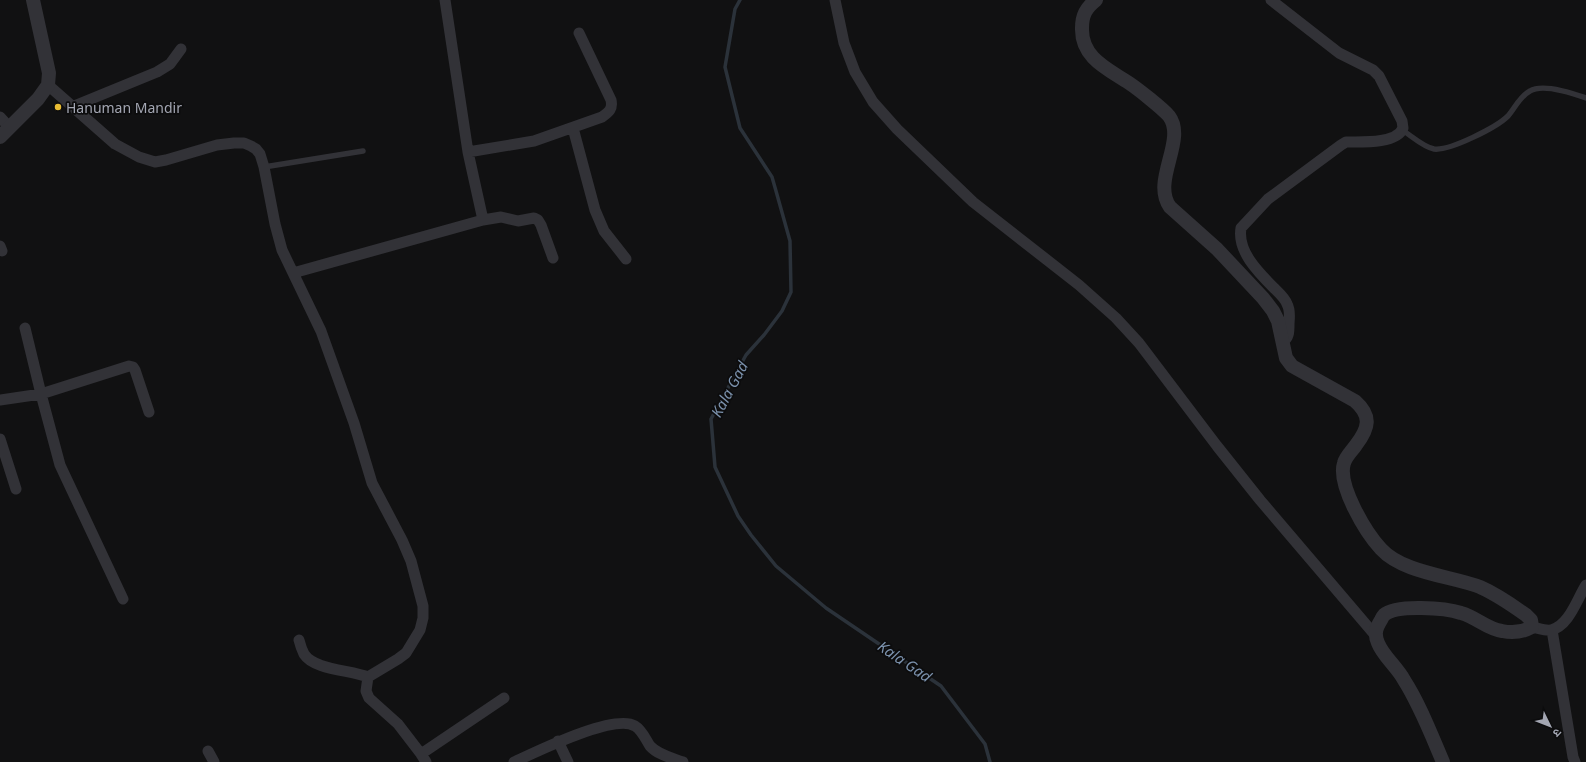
<svg xmlns="http://www.w3.org/2000/svg" width="1586" height="762" font-family="'Noto Sans','Noto Sans Devanagari',sans-serif">
	<rect width="100%" height="100%" fill="#111112"/>
	<g fill="none" stroke-linecap="round" stroke-linejoin="round">
		<path stroke="#2b323a" stroke-width="3.5" d="M740,0L735,9L725,67L740,128L772,177L776,191L790,241L791,292L782,311L764,335L746,355L711,419L715,467L738,516L751,535L776,566L826,608L941,686L985,744L990,762"/>
		<path stroke="#323237" stroke-width="5.5" d="M1402,130C1412,136 1423,147 1434,149C1450,151 1497,127 1508,116C1515,108 1520,96 1530,91C1543,83 1572,93 1586,98
			M264,167L363,151"/>
		<path stroke="#323237" stroke-width="11" d="M835,0L844,43L855,72L873,102L897,129L973,202L1079,285L1116,318L1139,343L1217,446L1260,500L1375,635
			M1271,0L1339,53L1373,70L1379,76L1402,121L1403,128C1397,144 1361,142 1346,142L1341,145L1268,199L1241,228C1237,251 1258,272 1274,288C1278,292 1285,298 1287,304C1291,311 1289,318 1289,325C1289,332 1289,337 1283,342
			M48,85L115,144L139,157L155,162L166,160L217,145L234,143H244L251,146L256,149L260,154L264,167L275,224L282,250L321,331L354,423L372,483L402,540L411,561L423,606V618L420,630L406,653L398,659L368,677L366,691L369,698L398,724L421,754
			M74,106L157,72L170,64L181,49
			M0,117L10,128
			M573,128L595,210L604,231L626,259
			M468,152L534,141L602,117C609,112 613,109 611,100L579,33
			M483,220L501,217L518,221L534,218L538,220L541,225L553,258
			M0,246L2,251
			M293,273L483,220L468,152L445,0
			M25,328L41,394L60,465L123,599
			M0,400L41,394L129,366L133,367L135,370L149,412
			M0,439L16,489
			M1532,627C1538,628 1545,631 1551,630C1569,626 1577,599 1586,585
			M1552,630L1573,757L1575,762
			M299,640C300,644 302,650 304,654C314,670 351,670 368,677
			M558,741L568,762
			M208,751L214,762
			M426,762L421,754L504,698
			M514,762C536,752 614,713 635,726C642,730 646,740 650,746C658,755 672,758 683,762"/>
		<path stroke="#323237" stroke-width="14" d="M1096,0C1086,8 1082,15 1082,28C1081,58 1108,69 1129,83C1138,89 1162,108 1169,116C1187,140 1151,181 1170,207L1217,249L1263,298L1273,311L1278,321L1286,358L1292,366L1355,401C1372,416 1369,428 1356,445C1352,451 1346,456 1344,463C1337,485 1366,533 1381,549C1403,573 1451,576 1480,587C1496,594 1512,605 1526,615L1531,620L1532,627C1523,632 1512,633 1502,631C1487,629 1476,617 1461,613C1446,608 1396,604 1384,615C1383,616 1382,618 1381,620C1376,628 1374,634 1378,643C1383,656 1397,667 1404,680C1420,705 1431,734 1443,762
			M0,137L38,99L48,85L49,73L33,0"/>
	</g>
	<circle fill="#e8bc33" stroke="#0c0c0d" stroke-width="1.5" cx="58" cy="107" r="4"/>
	<g text-anchor="middle" dominant-baseline="central" stroke-width="3.5" stroke-linejoin="round" paint-order="stroke">
		<g font-size="14" fill="#a3a6b2" stroke="#0c0c0d" text-anchor="start">
			<text x="66" y="107">Hanuman Mandir</text>
		</g>
		<g font-size="15" font-style="italic" fill="#7b91ac" stroke="#0c0c0d">
			<text transform="translate(729 389) rotate(-62)">Kala Gad</text>
			<text transform="translate(905 661) rotate(34)">Kala Gad</text>
		</g>
	</g>
	<g transform="translate(1550 726) rotate(133)" stroke="#0c0c0d" stroke-width="3" paint-order="stroke">
	<path d="M0-3L7 15L0 10L-7 15Z" fill="#a3a6b2"/>
	<text y="-6" font-size="11" font-weight="bold" text-anchor="middle" fill="#a3a6b2">उ</text>
	</g>
</svg>
